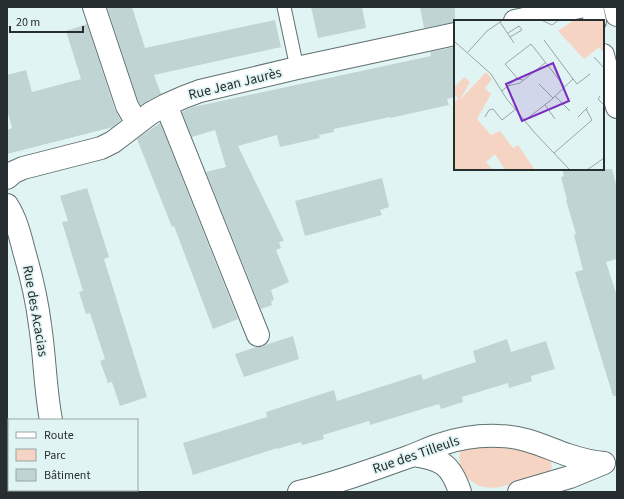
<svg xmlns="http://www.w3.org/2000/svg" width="624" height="499" font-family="'Source Sans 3',sans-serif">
	<rect width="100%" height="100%" fill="#e1f4f4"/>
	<path fill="#f6d4c3" d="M495,443L549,457L551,462L552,468L548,472L501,487L491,488L479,486L468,479L461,468L459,457L460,452L464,448Z"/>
	<path fill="#c1d4d4" d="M107,7H132L145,48L275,20L281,47L154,75L161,94L141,105L138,101Z
		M311,7H362L366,28L318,38Z
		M420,7H455V22L424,28Z
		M87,24L115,110L121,120L113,127L7,154V130L12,128L7,110V75L26,70L32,92L81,79L66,31Z
		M455,47V97L447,99L449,105L390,118V117L334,129V132L319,135L320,138L280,147L277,135L238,146L284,241L279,242L281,248L276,250L289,282L271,290L274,300L271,301L272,305L261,309L206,172L226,167L215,130L192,137L182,112L193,107L431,56L430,52Z
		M160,123L238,319L213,329L174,226L172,227L137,139Z
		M562,169H612L617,188V259L606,262L617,296V396H613L575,272L583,270L574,235L576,234L566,200H567L561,177L564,176Z
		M382,178L389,207L380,210L382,215L305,236L295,201Z
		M87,188L109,257L104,259L147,397L120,406L112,382L108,383L100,361L105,359L90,313L86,314L79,292L83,291L62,222L68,221L60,196Z
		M293,336L299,359L244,377L235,354L256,347H262L265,345Z
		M507,339L511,352L546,341L555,369L531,376L532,381L509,388L508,383L462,397L463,402L441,409L439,404L370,425L369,421L323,435L324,439L302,445L301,442L277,449V448L193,475L183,443L267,417L266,412L334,390L337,401L421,374L423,380L442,373L476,362L473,351Z"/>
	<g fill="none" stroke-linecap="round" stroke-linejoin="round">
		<defs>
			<path id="service" d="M284,7L297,68"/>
			<path id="minor" d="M94,7L127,106L137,123
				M515,21L579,7
				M166,105L258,335
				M7,178L14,172L23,168L101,148L113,142L151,113L166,105L184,97L200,91L297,68L455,34
				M7,205C16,219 20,235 24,251C31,275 37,300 40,325C45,357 45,389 51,420
				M414,455C442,459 451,465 460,492
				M71,490V492
				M299,492C336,483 372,470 408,457C420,453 430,447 442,444C460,438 480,435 499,436C524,436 545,447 568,455C580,459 591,462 604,463
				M519,492L570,477L604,463"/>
			<path id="secondary" d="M592,7L595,21
				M615,7L617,15
				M603,55L617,107"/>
		</defs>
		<use href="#service" stroke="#607071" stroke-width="15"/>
		<use href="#minor" stroke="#607071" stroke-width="24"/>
		<use href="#secondary" stroke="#607071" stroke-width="24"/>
		<use href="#service" stroke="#fff" stroke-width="13"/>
		<use href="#minor" stroke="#fff" stroke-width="22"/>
		<use href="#secondary" stroke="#fff" stroke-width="22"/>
	</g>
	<g text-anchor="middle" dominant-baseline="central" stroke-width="3.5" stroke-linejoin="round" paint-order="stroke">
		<g font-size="14" fill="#272e2f" stroke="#e1f4f4">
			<text transform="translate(235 84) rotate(-14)">Rue Jean Jaurès</text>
			<text transform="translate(35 311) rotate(80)">Rue des Acacias</text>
			<text transform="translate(416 455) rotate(-19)">Rue des Tilleuls</text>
		</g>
	</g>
	<g transform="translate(454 20)">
		<rect width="150" height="150" fill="#e1f4f4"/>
		<path d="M120,0H150V33L145,27L130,39L104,11ZM32,52L38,59L31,68L37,74L23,99L37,115L46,111L59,128L64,125L81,150H51L41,134L32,142L39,150H0V83L4,78L0,74V68L10,57L16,62L6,80Z" fill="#f6d4c3"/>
		<path fill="none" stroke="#97a5a5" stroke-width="1" d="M87,0L98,5L105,0M46,2L60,23M54,13L65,6L68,10L56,17M90,20L119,59M0,21L37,54L52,78L80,112M14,32L33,11L49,0M140,37L150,48M69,60L64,59L51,44L77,24L110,66M85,64L99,78M54,66L66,63L91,43M48,71L63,58M101,76L116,91M146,76L144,79L150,85M91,85L101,99M31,97L35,90L39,89L48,100L62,89M124,97L134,87M70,101L97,80L119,59L123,64L136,54M79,111L116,150M100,133L138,100L132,89M133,150L150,138"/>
		<path fill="#7b2cbf" fill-opacity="0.15" stroke="#7b2cbf" stroke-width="2" d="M99,43L115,81L68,101L52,64Z"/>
		<rect width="150" height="150" fill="none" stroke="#272e2f" stroke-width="2"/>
	</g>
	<rect width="624" height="499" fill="none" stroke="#272e2f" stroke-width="16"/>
	<rect x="8" y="419" width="130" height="72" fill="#e1f4f4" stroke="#97a5a5"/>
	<rect x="16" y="432" width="20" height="6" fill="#ffffff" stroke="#97a5a5"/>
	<text x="44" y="439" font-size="12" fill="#272e2f">Route</text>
	<rect x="16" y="449" width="20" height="12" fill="#f6d4c3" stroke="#97a5a5"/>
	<text x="44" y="459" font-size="12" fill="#272e2f">Parc</text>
	<rect x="16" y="469" width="20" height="12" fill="#c1d4d4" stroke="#97a5a5"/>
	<text x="44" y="479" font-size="12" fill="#272e2f">Bâtiment</text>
	<path d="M10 26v6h73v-6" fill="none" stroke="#272e2f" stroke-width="2"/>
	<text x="16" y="26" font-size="12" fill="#272e2f" stroke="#e1f4f4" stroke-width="3" paint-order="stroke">20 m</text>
</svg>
